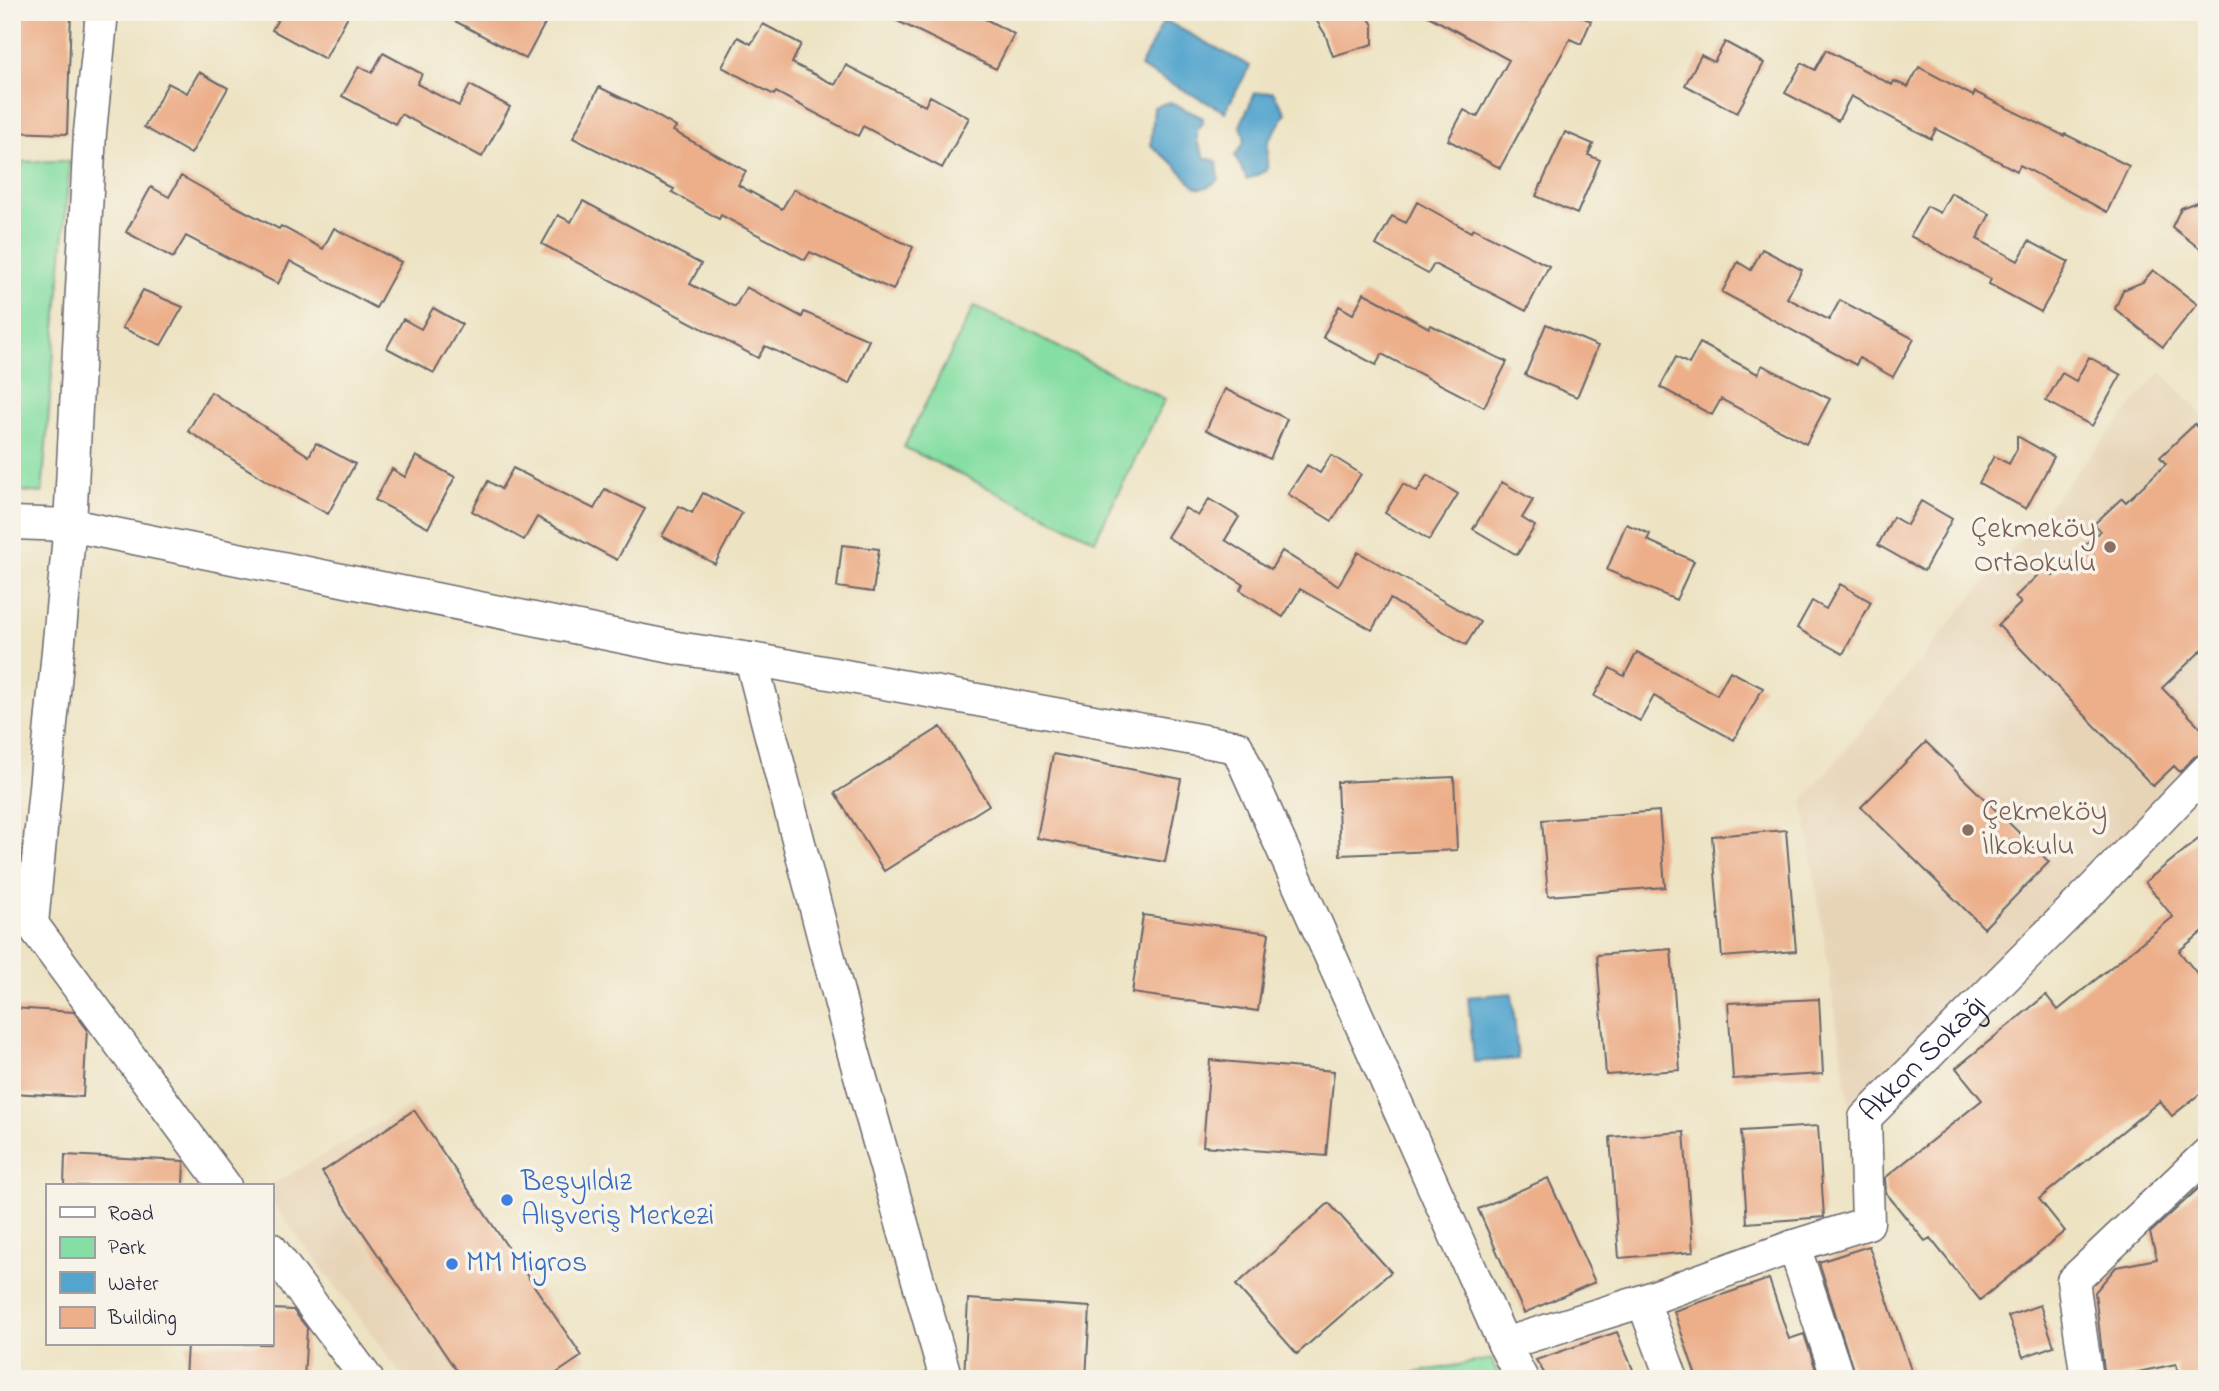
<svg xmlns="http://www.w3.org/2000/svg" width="2219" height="1391" font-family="'Indie Flower',sans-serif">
	<rect width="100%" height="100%" fill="#f7f3e8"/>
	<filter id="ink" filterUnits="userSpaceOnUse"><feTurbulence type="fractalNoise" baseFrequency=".0143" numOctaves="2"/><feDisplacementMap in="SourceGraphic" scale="14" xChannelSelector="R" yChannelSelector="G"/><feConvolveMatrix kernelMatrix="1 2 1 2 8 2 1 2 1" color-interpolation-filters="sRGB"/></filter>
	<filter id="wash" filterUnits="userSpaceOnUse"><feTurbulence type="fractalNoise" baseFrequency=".00686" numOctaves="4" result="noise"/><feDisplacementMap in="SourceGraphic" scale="28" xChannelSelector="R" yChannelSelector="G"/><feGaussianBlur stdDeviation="1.57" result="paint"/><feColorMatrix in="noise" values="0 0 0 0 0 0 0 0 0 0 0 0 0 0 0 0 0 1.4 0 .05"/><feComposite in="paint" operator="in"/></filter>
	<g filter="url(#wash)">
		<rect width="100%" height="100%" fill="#ede3c3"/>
		<path fill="#e7d4b7" d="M2161,371L2207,420V767L1849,1104L1803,800Z
			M412,1105L588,1359L563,1379H405L271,1201V1186H269Z"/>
		<path fill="#85dea3" stroke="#54806f" stroke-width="2" d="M70,161L42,493L12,490V162Z
			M974,306L1165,399L1095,540L904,447Z
			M1491,1359L1500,1379H1382Z"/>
		<path fill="#53a5ce" stroke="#3a6484" stroke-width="2" d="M1164,20L1250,66L1225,112L1140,67Z
			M1273,92L1286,113L1268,142L1267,170L1247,180L1235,155C1244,146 1248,137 1240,126L1255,93Z
			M1170,102L1203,118V123L1197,130V142L1205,158L1217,161L1219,179C1196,199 1192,183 1178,168C1170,159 1159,154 1151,145L1154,107Z
			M1512,993L1518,1059L1474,1062L1468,997Z"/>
		<g id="blocks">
			<path fill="#ecaf8a" d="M12,12H71L67,134L12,132Z
				M282,12H350L325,59L272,30Z
				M438,12H551L526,59Z
				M879,12H972L1014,34L996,69Z
				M1311,12H1365L1373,25V44L1333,56L1325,34Z
				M1421,12H1571L1591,21L1581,44L1570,39L1500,168L1448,140L1464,110L1477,117L1509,60Z
				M763,24L801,44L792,63L835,85L846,65L925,106L930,96L969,118L942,168L863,126L858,136L776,92L774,95L722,67L738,37L751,44Z
				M1725,42L1764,63L1737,113L1685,85L1701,55L1714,62Z
				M1826,50L1892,85L1894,81L1908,87L1919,67L1973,96L1975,92L2064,136L2065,134L2129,166L2107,212L2020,165L2017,171L1936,129L1931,139L1851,96L1838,121L1785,93L1802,63L1815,70Z
				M383,53L422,74L417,84L459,106L470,85L510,107L482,157L401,114L395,124L342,96L359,66L372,73Z
				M199,72L228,88L191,154L144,127L168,83L187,93Z
				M599,87L650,112L676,127L673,131L746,171L738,185L782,209L794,189L833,210L913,247L893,290L810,252L805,260L721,215L719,219L672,192L674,189L573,138Z
				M1565,132L1593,144L1588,155L1600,160L1577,214L1536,196Z
				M181,176L235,206L279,229L281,226L323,249L334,228L401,262L376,308L290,261L278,284L186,236L173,258L126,232L151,187L169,197Z
				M1951,193L1990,214L1977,239L2018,261L2029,241L2069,262L2041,312L1989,284L1991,279L1910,236L1927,206L1940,213Z
				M2207,198V254L2172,227L2181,208Z
				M583,201L701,264L690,284L735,307L746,287L802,317L804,312L869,340L849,384L765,346L758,358L542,244L558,215L571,222Z
				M1417,202L1471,232L1473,228L1549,266L1526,311L1434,264L1428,274L1376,245L1392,216L1406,223Z
				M1762,249L1802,270L1787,298L1829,320L1840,300L1914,339L1893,377L1859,358L1856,365L1722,292L1738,262L1751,270Z
				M2153,270L2197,304L2163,347L2115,309L2123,290L2143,282Z
				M143,290L183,307L161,345L122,328Z
				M1364,293L1429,328L1431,325L1507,362L1484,407L1382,354L1376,365L1323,337L1339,306L1353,314Z
				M433,308L462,324L434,373L387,348L403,319L421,329Z
				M1546,324L1598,346L1577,397L1525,375Z
				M1700,343L1758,374L1762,365L1830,399L1806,444L1721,399L1712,415L1660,387L1676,357L1689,364Z
				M2089,357L2121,375L2092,426L2046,401L2062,373L2076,381Z
				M1225,389L1287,419L1270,459L1206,430Z
				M211,392L309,456L316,443L355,464L328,514L268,482L188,431Z
				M2195,424L2207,437V645L2162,688L2207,734V752L2194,757L2180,772L2174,766L2153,786L1998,625L2021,603L2015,597L2045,568L2053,576L2100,531L2094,524L2122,498L2126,502L2166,464L2160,457Z
				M2017,436L2054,457L2026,509L1979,483L1994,456L2009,464L2017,449Z
				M1331,455L1361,474L1332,521L1288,494L1307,465L1320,473Z
				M416,456L455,477L428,528L375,500L392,469L405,477Z
				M513,468L594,509L605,489L645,509L617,560L537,517L524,540L472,511L488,481L501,489Z
				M1427,475L1458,494L1429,540L1385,513L1403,484L1417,492Z
				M1502,482L1533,500L1522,518L1535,526L1517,555L1473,529Z
				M703,493L742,513L715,564L662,536L679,506L692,513Z
				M1209,499L1239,517L1225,540L1271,569L1282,551L1338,586L1358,552L1480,622L1466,645L1390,599L1372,630L1300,589L1283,617L1240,590L1243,584L1167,537L1185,508L1198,516Z
				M1921,501L1952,519L1924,571L1878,545L1893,517L1907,525Z
				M1626,524L1650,534L1647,540L1694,561L1676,600L1607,570Z
				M842,545L879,549L873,592L837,587Z
				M1840,584L1871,602L1843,654L1797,628L1812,601L1826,609Z
				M1637,652L1717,695L1730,671L1763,688L1734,740L1654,696L1640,721L1594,696L1610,668L1624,676Z
				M941,727L989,805L884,871L835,793Z
				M1926,742L2049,862L1984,928L1861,807Z
				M1053,754L1181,779L1165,862L1037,838Z
				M1454,777L1457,850L1340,855L1337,782Z
				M1659,811L1665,887L1548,896L1542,820Z
				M1786,830L1796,951L1722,957L1712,836Z
				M2207,832V928L2179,951L2207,986V1088L2172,1116L2160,1101L2039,1199L2065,1231L1980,1300L1930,1238L1925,1241L1886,1193L1885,1178L1982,1100L1956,1068L2046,995L2058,1010L2173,917L2145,882Z
				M1143,915L1269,933L1258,1011L1132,993Z
				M1671,949L1680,1070L1606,1075L1597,955Z
				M1819,999L1823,1074L1733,1079L1728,1003Z
				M12,1008L74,1012L87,1029L83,1097L12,1093Z
				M1210,1060L1334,1071L1326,1156L1203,1146Z
				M414,1110L582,1356L548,1379H462L322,1172Z
				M1818,1126L1824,1217L1747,1223L1741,1131Z
				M1684,1132L1693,1252L1619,1258L1610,1137Z
				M65,1155L184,1161L183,1186H64Z
				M1548,1178L1595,1282L1524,1313L1478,1209Z
				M2201,1186L2207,1217V1379H2179L2176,1364L2105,1379L2095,1292L2116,1267L2157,1259L2150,1233Z
				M1329,1203L1391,1272L1297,1354L1236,1285Z
				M1869,1246L1881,1281L1914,1379H1856L1819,1262Z
				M1769,1279L1789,1339L1804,1334L1819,1379H1697L1674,1311Z
				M968,1299L1090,1307L1086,1379H964Z
				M2040,1305L2054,1346L2023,1357L2008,1316Z
				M271,1309L293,1310L307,1328L304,1379H185L187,1344H271Z
				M1617,1332L1637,1379H1548L1536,1360Z"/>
		</g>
	</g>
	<g filter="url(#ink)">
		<use href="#blocks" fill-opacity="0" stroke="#69666b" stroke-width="2"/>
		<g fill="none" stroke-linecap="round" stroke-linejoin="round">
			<defs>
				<g id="street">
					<path d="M12,523L70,525L677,648L751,659L1237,747L1504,1344L1522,1379"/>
					<path d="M751,659L854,1054L946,1379"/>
					<path d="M32,924L70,525L90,132L102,12"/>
					<path d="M32,924L225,1186"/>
					<path d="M1794,1246L1838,1379"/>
					<path d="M271,1249L367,1379"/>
					<path d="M1643,1301L1672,1379"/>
					<path id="s1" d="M1504,1344L1643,1301L1794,1246L1868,1223L1865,1118L2093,889L2207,770"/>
					<path d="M2087,1379L2073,1281L2207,1154"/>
				</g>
			</defs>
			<use href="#street" stroke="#69666b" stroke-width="35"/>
			<use href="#street" stroke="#fff" stroke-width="32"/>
		</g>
	</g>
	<g fill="#8d6e63" stroke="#f7f3e8" stroke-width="2.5">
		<circle cx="2110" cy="547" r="7"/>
		<circle cx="1968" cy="830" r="7"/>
	</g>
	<g fill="#3f7fe0" stroke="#f7f3e8" stroke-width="2.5">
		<circle cx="507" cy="1200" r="7"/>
		<circle cx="452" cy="1264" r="7"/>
	</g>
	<g text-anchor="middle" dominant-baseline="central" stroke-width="7" stroke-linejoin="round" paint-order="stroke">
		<g font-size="30" fill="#785e54" stroke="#f7f3e8" text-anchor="end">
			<text x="2096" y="530">Çekmeköy<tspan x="2096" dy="34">Ortaokulu</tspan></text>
			<text x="1982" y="813" text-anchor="start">Çekmeköy<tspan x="1982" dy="34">İlkokulu</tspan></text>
		</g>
		<g font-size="30" fill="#22223b" stroke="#f7f3e8">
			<text stroke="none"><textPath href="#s1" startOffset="572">Akkon Sokağı</textPath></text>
		</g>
		<g font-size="30" fill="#366cbe" stroke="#f7f3e8" text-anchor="start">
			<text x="521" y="1183">Beşyıldız<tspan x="521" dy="34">Alışveriş Merkezi</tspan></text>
			<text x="466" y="1264">MM Migros</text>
		</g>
	</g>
	<rect width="2219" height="1391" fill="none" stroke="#f7f3e8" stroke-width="42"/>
	<rect x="46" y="1184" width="228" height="161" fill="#f7f3e8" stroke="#a29fa3" stroke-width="2"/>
	<rect x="60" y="1207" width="35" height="10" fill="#ffffff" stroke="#a29fa3" stroke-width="2"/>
	<text x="108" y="1220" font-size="21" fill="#22223b">Road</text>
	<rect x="60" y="1237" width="35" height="21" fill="#85dea3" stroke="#a29fa3" stroke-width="2"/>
	<text x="108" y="1254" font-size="21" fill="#22223b">Park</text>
	<rect x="60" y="1272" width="35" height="21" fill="#53a5ce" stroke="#a29fa3" stroke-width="2"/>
	<text x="108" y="1290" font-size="21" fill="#22223b">Water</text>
	<rect x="60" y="1307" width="35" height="21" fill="#ecaf8a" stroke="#a29fa3" stroke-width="2"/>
	<text x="108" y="1324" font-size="21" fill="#22223b">Building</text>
</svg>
